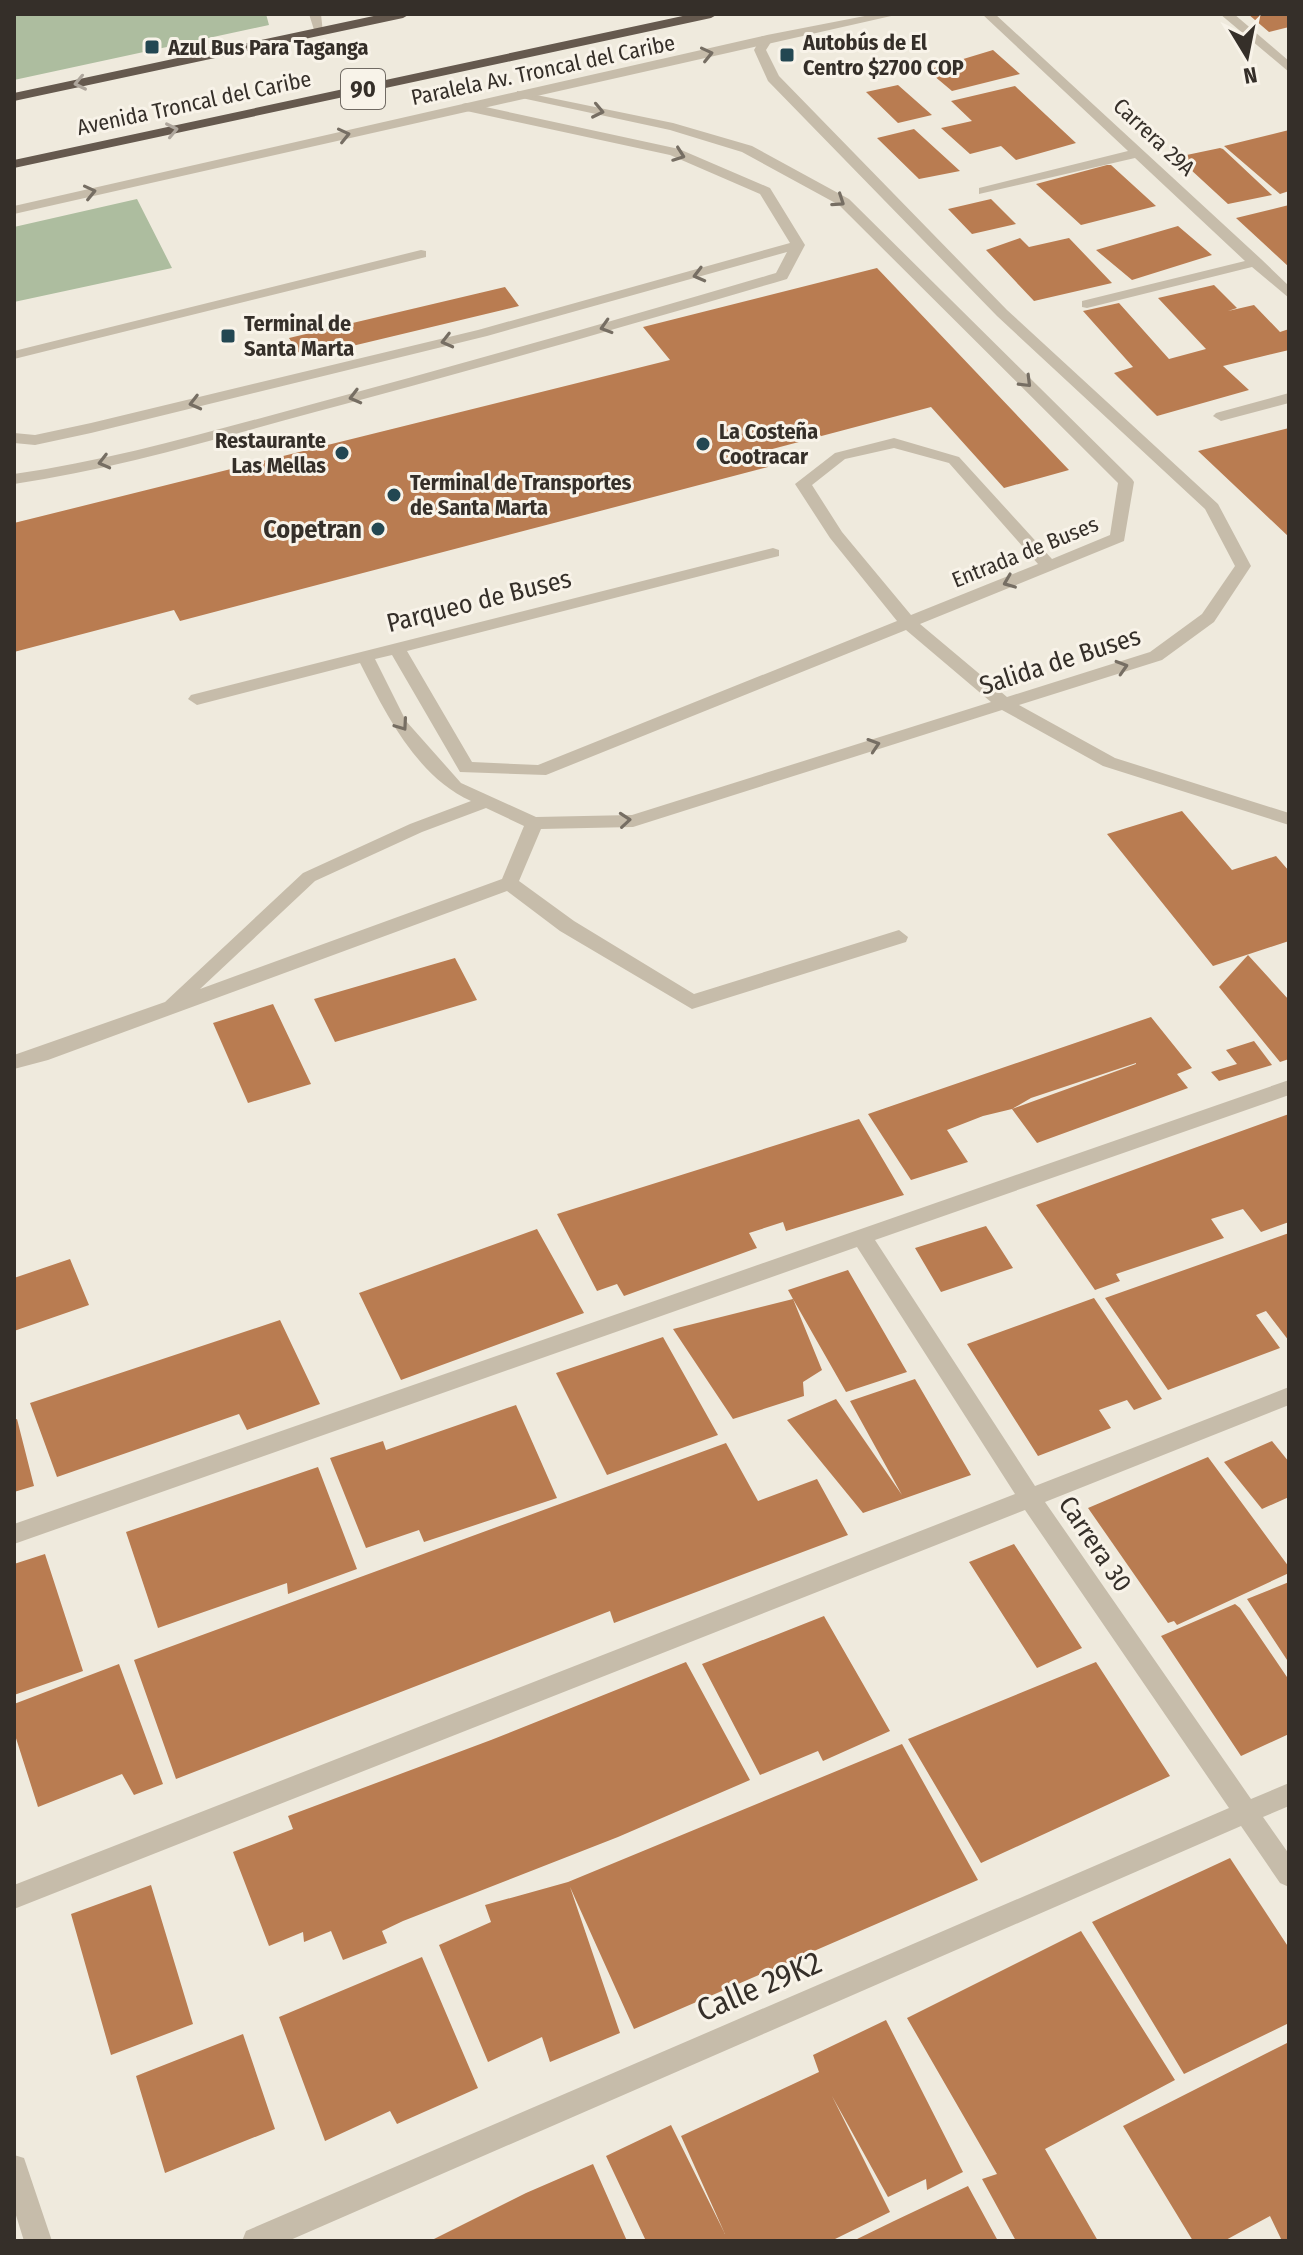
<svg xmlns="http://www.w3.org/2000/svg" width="1303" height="2255" font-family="'Fira Sans Condensed',sans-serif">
	<rect width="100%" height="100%" fill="#efeadd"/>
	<path fill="#adbd9f" d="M14,14H266L269,25L14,80Z
		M137,199L172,268L14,302V227Z"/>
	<path fill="#b97c51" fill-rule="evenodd" d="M1248,14H1289V27L1269,32Z
		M993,50L1020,74L952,91L927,70Z
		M898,85L932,115L898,123L866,92Z
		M1015,86L1076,143L1016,160L1001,146L970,154L941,128L972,121L951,101Z
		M914,129L960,171L919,179L877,138Z
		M1289,130V191L1280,194L1224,146Z
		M1220,148L1223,149L1272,195L1228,204L1177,157Z
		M1107,165H1111L1156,206L1081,225L1036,184Z
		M991,199L1016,224L972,234L948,209Z
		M1289,205V267L1236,218Z
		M1178,226L1212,255L1132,280L1096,250Z
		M1020,238L1029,247L1069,238L1112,283L1034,301L986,250Z
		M877,268L1069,470L1004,488L931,407L757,453L768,467L180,621L174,610L14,652V523L670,360L643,327Z
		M1214,285L1237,308L1228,311L1254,305L1280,332L1289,329V350L1223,366L1249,390L1157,416L1114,373L1133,367L1083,311L1119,303L1169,359L1206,349L1158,298Z
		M505,287L519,306L302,358L289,338Z
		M1289,428V537L1198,451Z
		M1182,811L1232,870L1276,856L1289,871V941L1213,966L1107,834Z
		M1248,955L1289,1000V1059L1280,1062L1219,987Z
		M455,958L477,1000L335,1042L314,999Z
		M273,1004L311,1084L248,1103L213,1023Z
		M1151,1017L1192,1068L1177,1074L1188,1088L1037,1143L1012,1109L983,1116L947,1130L968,1162L911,1180L868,1114ZM1136,1063V1064L1012,1109L1031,1098Z
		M1254,1041L1272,1065L1219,1081L1211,1072L1237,1064L1226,1050Z
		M1289,1114V1222L1261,1232L1243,1209L1211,1219L1224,1238L1116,1274L1120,1281L1095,1290L1036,1205Z
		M859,1119L904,1195L786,1231L783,1222L749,1233L757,1248L624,1296L617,1284L597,1291L557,1214Z
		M986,1226L1013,1268L941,1292L915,1248Z
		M537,1229L584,1313L401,1380L359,1293Z
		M1289,1233V1341L1266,1311L1256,1315L1280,1348L1168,1390L1105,1298Z
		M70,1259L89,1305L14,1331V1278Z
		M848,1270L907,1372L846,1392L793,1299L822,1370L803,1382L804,1396L733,1419L673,1329L793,1299L788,1290Z
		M1094,1298L1162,1399L1134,1410L1127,1400L1099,1410L1111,1428L1038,1456L967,1344Z
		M280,1320L320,1404L247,1430L239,1414L57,1477L30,1403Z
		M663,1337L718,1435L607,1475L556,1373Z
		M915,1379L971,1475L863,1513L787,1420L836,1399L902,1495L850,1401Z
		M516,1405L557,1498L424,1542L419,1530L366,1548L330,1458L383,1441L386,1450Z
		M17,1419L34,1486L14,1492V1420Z
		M1272,1441L1289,1462V1497L1262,1509L1224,1462Z
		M726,1443L758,1501L817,1479L848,1535L614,1623L610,1611L176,1779L134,1660Z
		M1208,1457L1289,1567V1573L1177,1625L1174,1621L1168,1623L1088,1508Z
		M318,1467L357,1569L288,1594L287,1583L158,1628L126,1532Z
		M1014,1544L1082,1648L1037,1668L969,1562Z
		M45,1554L83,1671L14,1695V1564Z
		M1289,1582V1663L1247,1599Z
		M1235,1604L1240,1608L1289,1680V1734L1241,1756L1161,1636Z
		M824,1616L890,1731L823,1761L818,1751L760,1775L702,1664Z
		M686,1662L750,1780L618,1837L403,1921L382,1931L387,1943L343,1960L331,1931L304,1942L303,1932L269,1946L233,1852L293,1829L288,1816L491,1740Z
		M1096,1662L1170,1776L981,1863L908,1739Z
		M119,1664L163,1784L134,1795L122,1774L38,1807L14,1732V1704Z
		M902,1744L978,1880L634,2029L570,1887L620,2033L550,2062L542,2037L488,2062L439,1945L491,1922L485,1905L568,1882Z
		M1230,1858L1289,1948V2023L1184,2074L1092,1922Z
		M151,1885L193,2024L111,2055L71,1914Z
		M1081,1931L1175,2080L1045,2149L1098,2241H1016L982,2179L997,2174L907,2018Z
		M422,1957L478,2088L397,2124L390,2111L325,2141L279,2017Z
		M886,2020L963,2172L927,2190L926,2179L888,2197L832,2096L890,2212L831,2241H646L606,2156L671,2125L725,2234L681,2136L819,2072L813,2055Z
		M243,2034L275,2129L165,2173L136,2076Z
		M1289,2042V2241H1282L1270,2216L1224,2241H1193L1123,2126Z
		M593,2164L627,2241H430L526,2193Z
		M968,2186L998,2241H853L894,2221Z"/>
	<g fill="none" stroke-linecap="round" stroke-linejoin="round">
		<path fill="#c6bcaa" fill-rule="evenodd" d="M762,36L773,39L766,50L779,76L1007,310L1218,504L1251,566L1214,622L1162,660L1019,705L1115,758L1289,813V825L1103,766L1002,710L633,827L541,829L519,881L574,921L694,994L899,930L908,937L906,942L692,1009L560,931L507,891L48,1060L14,1069V1055L165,1002L303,873L410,824L471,801C416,776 386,714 360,663L197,705L188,699L191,695L773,548L779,550V556L407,651L472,762L538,765L897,621L830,538L795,484L835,453L894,438L959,457L1052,559L1110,535L1118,483L839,205L742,152L670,130L517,97V91L673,123L752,146L849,199L1132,479L1134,482L1124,541L920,624L1007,697L1150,652L1202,614L1235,566L1205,509L997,316L768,81L754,50ZM894,448L949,463L1038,564L911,615L842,532L812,485L845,459ZM906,630L991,702L632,815L536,817L461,783L406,721L375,659L392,655L460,772L546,775ZM486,808L524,826L502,879L200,989L315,881L422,832Z
			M467,103L679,149L770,188L805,245L787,279C630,325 473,370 315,412C216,439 115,469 14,484V474C114,460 212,431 309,405C465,363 621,319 776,273L787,252L487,336L91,433L35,445L14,443V433L35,435L91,423L478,330L790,243L760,194L670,155L462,110V104Z
			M421,250L426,251V257L14,359V351Z"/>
		<path fill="#c6bcaa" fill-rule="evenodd" d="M309,14H321L323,33H315Z
			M982,14H995L1261,259L1289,286V298L1252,267L1087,308L1082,307V301L1245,261L1135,158L979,194V188L1128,151Z
			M1220,14H1234L1289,61V72Z
			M1289,393V403L1221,421L1213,416L1216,413Z
			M1289,1080V1095L875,1240L1035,1486L1289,1387V1405L1045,1502L1251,1799L1289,1783V1806L1263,1817L1289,1854V1887L1280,1883L1241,1826L288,2241H242L246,2231L1229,1808L1025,1510L14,1909V1885L1015,1494L857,1247L14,1544V1524Z
			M14,2155L24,2158L52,2241H24L14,2209Z"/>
		<path fill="#c6bcaa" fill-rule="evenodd" d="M875,14H900L14,214V206L767,35Z"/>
		<path fill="#65594e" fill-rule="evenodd" d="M383,14H410L403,18L14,101V93Z
			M692,14H718L711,18L14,168V160Z"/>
	</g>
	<defs><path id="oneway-chevron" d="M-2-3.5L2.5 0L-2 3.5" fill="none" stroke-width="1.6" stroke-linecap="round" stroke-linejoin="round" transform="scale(2)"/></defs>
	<g stroke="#766e63">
		<use href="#oneway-chevron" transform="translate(707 54) rotate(-13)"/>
		<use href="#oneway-chevron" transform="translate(598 111) rotate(12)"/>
		<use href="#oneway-chevron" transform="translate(344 135) rotate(-13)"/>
		<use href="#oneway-chevron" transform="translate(679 155) rotate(20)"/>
		<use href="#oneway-chevron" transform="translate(90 192) rotate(-13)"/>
		<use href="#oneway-chevron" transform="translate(839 201) rotate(34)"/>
		<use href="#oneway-chevron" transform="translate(699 275) rotate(165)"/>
		<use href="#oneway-chevron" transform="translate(606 327) rotate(163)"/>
		<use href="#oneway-chevron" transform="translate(447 341) rotate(166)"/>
		<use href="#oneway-chevron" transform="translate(1026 382) rotate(45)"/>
		<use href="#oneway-chevron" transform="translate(355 397) rotate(165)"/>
		<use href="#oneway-chevron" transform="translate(195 403) rotate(166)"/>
		<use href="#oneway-chevron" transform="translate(104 462) rotate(166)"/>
		<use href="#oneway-chevron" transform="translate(1009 582) rotate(158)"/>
		<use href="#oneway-chevron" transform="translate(1122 667) rotate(-17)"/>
		<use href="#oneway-chevron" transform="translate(402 725) rotate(55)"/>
		<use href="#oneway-chevron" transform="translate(874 745) rotate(-18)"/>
		<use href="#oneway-chevron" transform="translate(625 820) rotate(-5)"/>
	</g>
	<g stroke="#aea69c">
		<use href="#oneway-chevron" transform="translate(80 83) rotate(168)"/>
		<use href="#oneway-chevron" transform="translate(172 130) rotate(-12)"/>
	</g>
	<g fill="#234752" stroke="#f8f3e9" stroke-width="3">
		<rect x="144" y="39" width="16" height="16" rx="4"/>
		<rect x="779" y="47" width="16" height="16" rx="4"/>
		<rect x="220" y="328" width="16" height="16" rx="4"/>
		<circle cx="703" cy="444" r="8"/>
		<circle cx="342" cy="453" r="8"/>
		<circle cx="394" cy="495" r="8"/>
		<circle cx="378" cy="529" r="8"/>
	</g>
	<g text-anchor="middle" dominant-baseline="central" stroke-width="6" stroke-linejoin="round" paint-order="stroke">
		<g font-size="22" font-weight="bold" fill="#352f29" stroke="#f8f3e9" text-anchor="start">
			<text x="803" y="42">Autobús de El<tspan x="803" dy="25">Centro $2700 COP</tspan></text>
			<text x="168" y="47">Azul Bus Para Taganga</text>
			<text x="244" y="323">Terminal de<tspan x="244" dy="25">Santa Marta</tspan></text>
			<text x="719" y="431">La Costeña<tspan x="719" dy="25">Cootracar</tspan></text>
			<text x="326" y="440" text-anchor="end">Restaurante<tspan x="326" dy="25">Las Mellas</tspan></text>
			<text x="410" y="482">Terminal de Transportes<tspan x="410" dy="25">de Santa Marta</tspan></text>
		</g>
		<g font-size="22" fill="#352f29" stroke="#f8f3e9">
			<text transform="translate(543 70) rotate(-12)">Paralela Av. Troncal del Caribe</text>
			<text transform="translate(194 103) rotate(-12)">Avenida Troncal del Caribe</text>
			<text transform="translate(1154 137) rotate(43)">Carrera 29A</text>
			<text transform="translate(1025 552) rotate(-22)">Entrada de Buses</text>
		</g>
		<rect fill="#f8f3e9" stroke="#706a63" stroke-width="2" x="341" y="69" width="44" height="40" rx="6"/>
		<g font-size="24" font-weight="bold" fill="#352f29">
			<text x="363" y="89">90</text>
		</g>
		<g font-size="26" font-weight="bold" fill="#352f29" stroke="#f8f3e9" text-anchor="end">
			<text x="362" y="529">Copetran</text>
		</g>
		<g font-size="26" fill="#352f29" stroke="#f8f3e9">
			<text transform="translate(479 601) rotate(-14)">Parqueo de Buses</text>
			<text transform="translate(1060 661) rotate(-18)">Salida de Buses</text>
			<text transform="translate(1095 1544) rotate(56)">Carrera 30</text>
		</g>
		<g font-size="32" fill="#352f29" stroke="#f8f3e9">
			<text transform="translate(759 1986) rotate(-23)">Calle 29K2</text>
		</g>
	</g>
	<rect width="1303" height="2255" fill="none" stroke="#352f29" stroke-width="32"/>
	<g transform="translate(1247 56) rotate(170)" stroke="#f8f3e9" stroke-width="6" paint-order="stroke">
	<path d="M0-6L14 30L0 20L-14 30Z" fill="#352f29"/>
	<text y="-12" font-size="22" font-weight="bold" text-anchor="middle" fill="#352f29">N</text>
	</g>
</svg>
